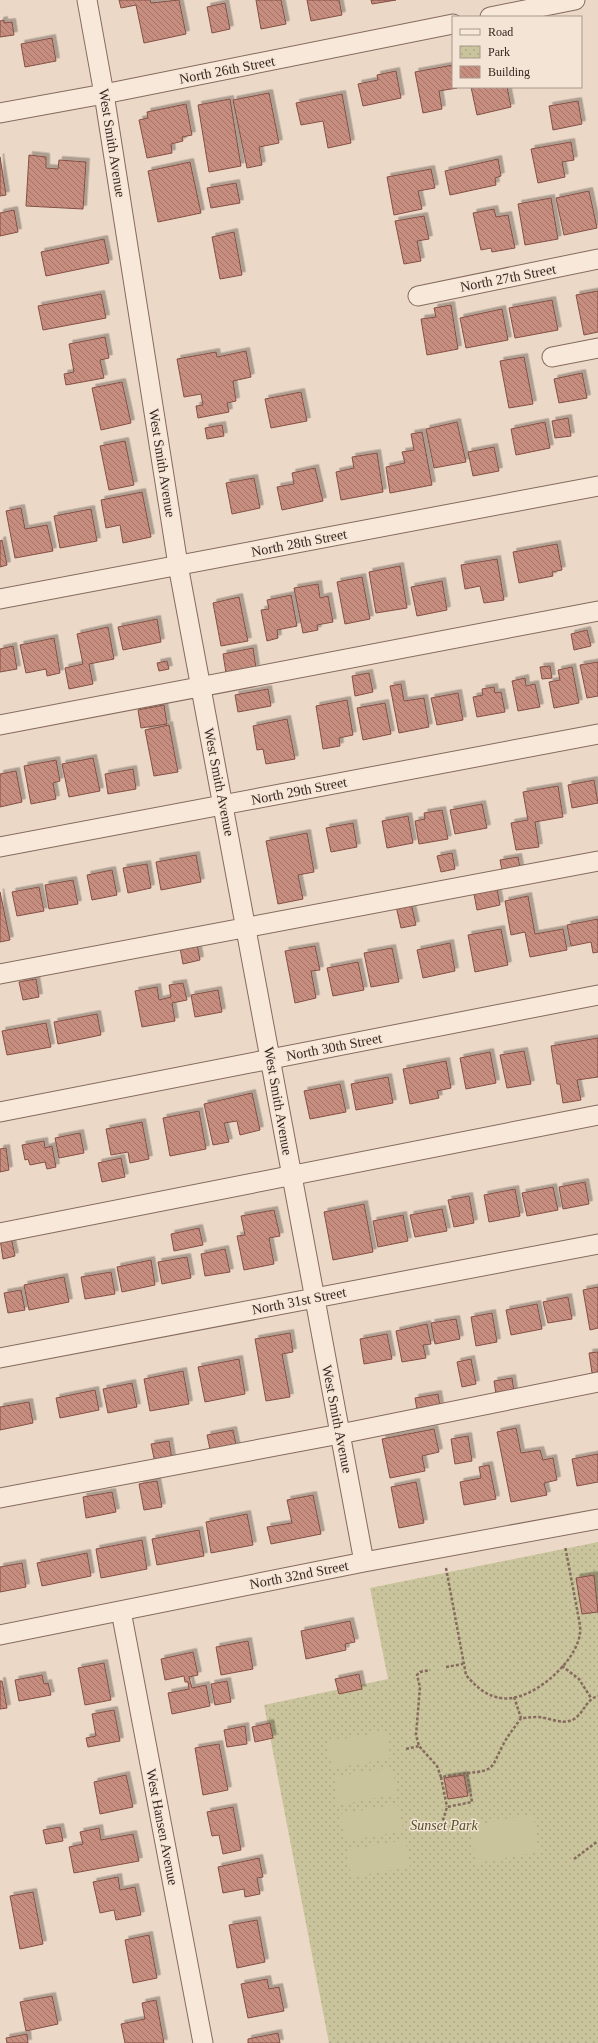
<svg xmlns="http://www.w3.org/2000/svg" width="598" height="2043" font-family="'Times New Roman',serif">
	<defs>
		<pattern id="park-dots" width="8" height="8" patternUnits="userSpaceOnUse"><rect width="8" height="8" fill="#c9c49b"/><path d="M2 2h.1M6 6h.1" fill="none" stroke="#ada885" stroke-width="1.8" stroke-linecap="round"/></pattern>
		<pattern id="building-back-hatch" width="6" height="6" patternUnits="userSpaceOnUse"><rect width="6" height="6" fill="#c78d7f"/><path d="M-1 5l2 2M0 0l6 6M5-1l2 2" fill="none" stroke="#a27368"/></pattern>
		<filter id="shadow"><feDropShadow dx="3.5" dy="-3.5" stdDeviation="0" flood-color="#0004"/></filter>
	</defs>
	<rect width="100%" height="100%" fill="#ecd8c7"/>
	<path fill="url(#park-dots)" d="M598,1542V2043H329L264,1705L388,1679L370,1588Z"/>
	<path fill="#c9c49b" d="M386,1731L391,1758L332,1769L327,1742Z
		M392,1767L397,1794L338,1805L334,1777Z
		M398,1804L403,1831L345,1841L340,1814Z
		M533,1814L539,1852L476,1863L469,1826Z
		M405,1840L410,1867L351,1877L347,1850Z"/>
	<path fill="url(#building-back-hatch)" stroke="#845045" filter="url(#shadow)" d="M119,0H150L151,3L179,0L186,34L144,43L136,5L121,8Z
		M256,0H281L286,24L261,29Z
		M307,0H339L342,15L311,21Z
		M371,0H396L372,4Z
		M225,3L230,29L212,33L207,7Z
		M4,20V23L12,22L14,35L0,37V21Z
		M52,38L56,61L25,67L21,44Z
		M453,65V87L457,88L439,91L442,109L423,113L415,72Z
		M396,71L401,98L363,106L358,84L378,80L377,75Z
		M471,87H507L511,107L477,115Z
		M269,93L279,143L259,147L262,165L247,168L233,100Z
		M342,94L351,143L328,148L323,121L301,125L296,103Z
		M230,99L241,166L209,172L198,105Z
		M578,101L582,124L553,130L549,106Z
		M186,104L192,135L182,137L183,141L171,144L172,153L147,158L139,120L148,118L147,112Z
		M571,142L574,160L562,162L565,177L538,183L531,149Z
		M29,155L46,157V168L58,169L59,160L86,162L83,209L26,206Z
		M0,157L6,195L0,196Z
		M498,159L501,176L495,178L496,185L450,195L445,171Z
		M190,162L201,213L158,222L148,171Z
		M431,169L435,188L418,191L422,209L394,215L387,177Z
		M236,183L240,203L211,208L207,188Z
		M589,191L597,228L564,235L556,198Z
		M551,198L558,239L525,245L518,204Z
		M494,209L496,217L508,215L515,248L492,252L491,248L481,250L473,213Z
		M14,210L18,232L0,236V213Z
		M424,216L429,239L417,241L421,261L404,264L395,221Z
		M234,232L242,275L220,279L212,237Z
		M104,239L109,263L46,276L41,252Z
		M598,291V332L584,335L576,295Z
		M101,294L106,318L43,330L38,306Z
		M552,300L558,330L515,338L509,308Z
		M451,305L458,349L427,355L421,319L436,317L434,308Z
		M502,309L508,340L466,348L460,318Z
		M105,337L109,358L100,360L104,378L66,385L64,374L74,372L69,344Z
		M246,351L251,377L233,381L236,401L227,403L229,412L198,418L196,406L203,405L201,394L184,397L177,359L216,352L217,357Z
		M524,357L533,404L509,408L500,361Z
		M582,373L587,398L559,403L554,379Z
		M122,382L131,423L101,430L92,388Z
		M301,392L307,421L271,428L265,399Z
		M568,418L571,436L555,438L552,421Z
		M457,422L466,462L434,468L426,429Z
		M545,422L550,448L516,455L511,429Z
		M222,425L224,436L207,439L205,428Z
		M422,432L432,485L390,493L386,467L405,463L402,452L414,450L411,434Z
		M125,441L134,485L109,490L100,446Z
		M494,447L499,471L473,476L468,452Z
		M377,453L383,492L341,500L336,472L354,468L352,457Z
		M315,468L323,501L282,510L277,487L294,484L292,473Z
		M254,478L260,508L232,514L226,483Z
		M142,492L151,537L123,543L120,525L106,528L101,500Z
		M21,508L25,529L47,525L53,551L15,558L6,511Z
		M91,509L97,541L60,548L54,516Z
		M2,540L7,565L0,567V541Z
		M557,544L562,570L552,572L553,576L519,583L513,552Z
		M497,559L504,600L484,603L480,586L465,589L461,565Z
		M400,566L407,608L376,613L369,572Z
		M362,577L370,619L345,624L337,582Z
		M442,581L447,610L417,616L411,587Z
		M318,584L320,598L328,596L333,622L317,625L318,630L303,633L294,588Z
		M291,595L297,626L277,630L278,638L267,641L261,610L269,609L267,600Z
		M239,597L248,641L221,646L213,603Z
		M157,619L161,642L123,650L118,627Z
		M108,627L114,659L89,664L93,684L69,689L65,668L83,664L77,634Z
		M587,630L591,646L574,650L571,634Z
		M54,638L60,673L47,676L46,669L26,673L20,645Z
		M13,646L17,669L0,672V649Z
		M253,648L256,668L226,673L223,654Z
		M167,661L169,669L159,671L157,663Z
		M598,662V696L587,698L580,665Z
		M550,666L552,678L542,679L540,667Z
		M572,667L579,703L554,708L549,682L560,680L558,670Z
		M369,673L373,692L355,696L352,676Z
		M525,678L526,686L535,684L540,707L518,711L512,681Z
		M401,684L404,701L424,698L429,727L399,733L390,686Z
		M494,687L495,693L501,692L505,712L477,717L473,697L483,695L482,689Z
		M268,689L271,706L238,712L235,695Z
		M458,693L463,720L437,725L431,698Z
		M347,700L353,735L339,738L340,746L323,749L316,706Z
		M385,703L391,734L363,740L357,708Z
		M164,705L167,724L141,728L138,710Z
		M287,719L295,759L266,764L263,749L257,750L253,726Z
		M169,725L178,772L154,776L145,730Z
		M93,758L100,791L69,797L62,764Z
		M56,760L60,781L53,783L56,799L31,804L24,766Z
		M133,769L136,789L108,794L105,774Z
		M16,771L22,802L0,807V774Z
		M594,780L598,803L572,808L568,785Z
		M558,786L563,817L535,822L539,847L516,850L511,823L528,820L523,792Z
		M482,804L487,828L455,834L450,810Z
		M442,810L448,839L419,844L415,821L425,819L424,813Z
		M408,816L413,843L387,848L382,821Z
		M353,823L357,847L331,852L326,828Z
		M307,833L314,872L298,875L303,899L278,904L266,841Z
		M452,853L455,869L441,872L437,856Z
		M196,855L201,882L161,890L156,862Z
		M518,857L521,873L503,876L500,860Z
		M147,864L151,888L128,893L123,868Z
		M112,870L117,895L92,900L87,875Z
		M73,880L78,904L49,909L45,885Z
		M39,887L44,911L17,916L12,892Z
		M497,889L500,905L477,910L474,894Z
		M0,892L10,940L0,942Z
		M528,896L535,934L563,929L567,950L530,957L525,932L511,935L505,901Z
		M411,903L416,925L401,928L396,906Z
		M598,919V952L593,953L591,942L571,946L567,925Z
		M501,929L508,965L475,972L468,935Z
		M450,943L455,971L423,978L417,950Z
		M197,944L200,960L183,964L180,948Z
		M315,946L320,970L311,971L316,998L295,1003L285,951Z
		M392,948L399,982L371,987L364,953Z
		M358,962L364,990L333,996L327,968Z
		M36,979L39,997L23,1000L19,982Z
		M183,983L187,1000L172,1003L175,1021L142,1027L135,991L157,987L159,1000L171,997L169,985Z
		M218,990L222,1012L195,1017L191,995Z
		M97,1014L101,1035L58,1044L54,1022Z
		M46,1023L51,1047L7,1055L2,1031Z
		M598,1038V1077L577,1080L581,1100L563,1103L560,1084H557L551,1046Z
		M524,1051L531,1084L507,1088L500,1055Z
		M490,1052L496,1083L466,1089L460,1058Z
		M446,1061L451,1088L437,1091L439,1098L410,1104L403,1069Z
		M388,1077L393,1103L356,1110L351,1084Z
		M340,1084L346,1112L310,1119L304,1091Z
		M252,1093L260,1130L240,1135L237,1121L224,1123L229,1142L213,1145L204,1104Z
		M199,1111L206,1149L170,1156L163,1118Z
		M142,1122L149,1159L130,1163L128,1152L111,1155L106,1129Z
		M80,1133L84,1153L59,1158L55,1138Z
		M44,1141L45,1148L52,1146L56,1167L47,1169L45,1162L30,1165L28,1159L25,1160L22,1145Z
		M6,1148L9,1170L0,1172V1149Z
		M121,1158L125,1177L102,1182L98,1163Z
		M585,1182L589,1204L563,1209L559,1187Z
		M553,1187L558,1210L527,1216L522,1193Z
		M515,1189L520,1216L489,1222L484,1195Z
		M469,1196L474,1223L454,1227L448,1200Z
		M364,1204L373,1252L333,1260L324,1212Z
		M442,1209L447,1231L415,1237L410,1215Z
		M274,1210L280,1236L269,1238L274,1264L244,1270L237,1236L245,1235L241,1216Z
		M403,1215L408,1241L378,1247L373,1221Z
		M199,1228L203,1245L174,1251L171,1234Z
		M11,1237L15,1256L3,1259L0,1239Z
		M225,1249L230,1272L205,1276L201,1254Z
		M187,1257L191,1278L162,1284L158,1262Z
		M151,1260L155,1285L122,1292L117,1267Z
		M111,1272L115,1294L85,1299L81,1277Z
		M64,1277L69,1302L29,1310L24,1285Z
		M598,1287V1328L590,1330L583,1290Z
		M21,1290L25,1310L8,1313L4,1293Z
		M568,1297L572,1319L548,1323L543,1302Z
		M537,1304L542,1329L511,1335L506,1310Z
		M492,1313L497,1342L476,1346L471,1317Z
		M456,1319L460,1339L435,1344L431,1323Z
		M427,1324L431,1344L423,1345L426,1358L402,1362L396,1331Z
		M290,1333L293,1352L282,1354L290,1397L266,1401L255,1339Z
		M387,1334L392,1359L364,1364L360,1339Z
		M598,1352V1372L592,1373L589,1353Z
		M239,1359L245,1394L205,1402L198,1367Z
		M471,1359L476,1384L462,1387L457,1362Z
		M183,1371L189,1404L150,1411L144,1379Z
		M512,1378L515,1398L497,1401L494,1381Z
		M132,1383L137,1407L108,1413L103,1389Z
		M95,1390L99,1410L60,1418L56,1398Z
		M438,1394L441,1412L418,1416L415,1398Z
		M29,1402L33,1423L0,1430V1407Z
		M516,1428L521,1453L540,1450L543,1460L553,1458L557,1480L544,1483L547,1495L511,1502L497,1432Z
		M434,1429L439,1452L422,1456L425,1471L390,1478L382,1439Z
		M233,1430L237,1449L211,1454L207,1435Z
		M468,1436L472,1461L455,1464L451,1439Z
		M169,1441L172,1459L155,1463L151,1444Z
		M598,1454V1482L577,1486L572,1459Z
		M489,1465L496,1499L464,1505L460,1482L481,1478L479,1467Z
		M157,1481L162,1507L144,1510L139,1484Z
		M416,1482L424,1523L399,1528L391,1487Z
		M112,1492L116,1512L86,1518L83,1497Z
		M313,1495L321,1534L271,1544L267,1527L292,1523L287,1500Z
		M247,1514L253,1545L211,1553L206,1522Z
		M199,1530L204,1556L157,1565L152,1539Z
		M142,1540L147,1569L101,1578L96,1549Z
		M87,1553L91,1576L42,1586L37,1563Z
		M22,1563L26,1587L0,1592V1567Z
		M594,1575L598,1612L582,1614L576,1578Z
		M350,1621L355,1642L345,1644L346,1650L306,1659L301,1631Z
		M248,1641L253,1669L221,1675L216,1647Z
		M193,1652L198,1675L189,1677L192,1688L206,1685L210,1706L172,1714L168,1693L189,1689L188,1682H185L184,1676L165,1680L161,1659Z
		M104,1663L111,1700L85,1705L78,1668Z
		M359,1674L362,1689L339,1694L335,1679Z
		M42,1675L44,1684L48,1683L51,1695L19,1701L15,1680Z
		M0,1681H2L7,1708L0,1709Z
		M227,1681L231,1702L215,1705L211,1684Z
		M114,1710L120,1741L88,1747L86,1738L96,1736L92,1714Z
		M270,1723L273,1738L255,1742L252,1727Z
		M245,1726L247,1744L227,1747L224,1730Z
		M219,1744L228,1790L203,1795L195,1748Z
		M126,1775L133,1807L100,1814L94,1782Z
		M464,1775L468,1796L448,1799L444,1778Z
		M233,1807L241,1850L223,1854L219,1835L212,1836L207,1812Z
		M60,1827L63,1841L46,1844L43,1830Z
		M99,1828L101,1840L133,1834L139,1861L74,1873L69,1847L83,1844L80,1832Z
		M259,1858L263,1877L257,1878L260,1894L245,1897L244,1889L223,1893L218,1867Z
		M118,1877L120,1890L135,1887L141,1915L116,1920L114,1910L100,1913L93,1882Z
		M33,1892L43,1944L20,1949L10,1896Z
		M257,1920L265,1962L237,1968L229,1925Z
		M149,1935L157,1978L133,1983L125,1940Z
		M267,1979L269,1989L279,1987L284,2011L248,2018L241,1984Z
		M52,1996L58,2024L26,2031L20,2002Z
		M156,2000L164,2043H125L121,2024L145,2019L142,2003Z
		M278,2033L280,2043H248V2039Z
		M27,2034L28,2043H7L6,2038Z"/>
	<g fill="none" stroke-linecap="round" stroke-linejoin="round">
		<defs>
			<path id="minor" d="M87,0L104,94L178,565L364,1562
				M490,17L575,0
				M0,113L104,94L453,24
				M418,296L598,259
				M552,357L598,348
				M0,599L598,486
				M0,725L598,611
				M0,847L598,734
				M0,974L598,861
				M0,1112L598,995
				M0,1233L598,1115
				M0,1358L598,1244
				M0,1498L340,1434L598,1382
				M121,1611L203,2043
				M0,1635L364,1562L598,1519"/>
		</defs>
		<use href="#minor" stroke="#866a5d" stroke-width="21"/>
		<path stroke="#866a5d" stroke-width="2.5" stroke-dasharray="3 2" stroke-linecap="butt" d="M446,1568L466,1675C475,1686 486,1696 501,1698C531,1703 577,1662 580,1633C581,1626 578,1616 577,1609C573,1588 569,1567 565,1546
			M562,1666L579,1679L591,1698
			M446,1667L463,1664
			M514,1697L521,1718
			M406,1749L419,1746
			M467,1773C496,1771 491,1767 503,1745C508,1735 515,1727 521,1718C526,1718 531,1717 537,1717C549,1717 562,1726 574,1719C585,1712 585,1700 598,1696
			M441,1777L447,1807
			M420,1830H440L447,1807L472,1802L467,1773L441,1777L437,1766L419,1746L416,1735L420,1687L417,1675L420,1672L430,1670
			M574,1859L598,1841"/>
		<use href="#minor" stroke="#f7e8da" stroke-width="19"/>
	</g>
	<g text-anchor="middle" dominant-baseline="central" stroke-width="3" stroke-linejoin="round" paint-order="stroke">
		<g font-size="14" fill="#372620" stroke="#f3e4d6">
			<text transform="translate(227 70) rotate(-11)">North 26th Street</text>
			<text transform="translate(112 143) rotate(81)">West Smith Avenue</text>
			<text transform="translate(508 278) rotate(-11)">North 27th Street</text>
			<text transform="translate(162 463) rotate(81)">West Smith Avenue</text>
			<text transform="translate(299 543) rotate(-11)">North 28th Street</text>
			<text transform="translate(219 782) rotate(79)">West Smith Avenue</text>
			<text transform="translate(299 791) rotate(-11)">North 29th Street</text>
			<text transform="translate(334 1047) rotate(-11)">North 30th Street</text>
			<text transform="translate(278 1101) rotate(80)">West Smith Avenue</text>
			<text transform="translate(299 1301) rotate(-11)">North 31st Street</text>
			<text transform="translate(337 1419) rotate(79)">West Smith Avenue</text>
			<text transform="translate(299 1575) rotate(-11)">North 32nd Street</text>
			<text transform="translate(162 1827) rotate(79)">West Hansen Avenue</text>
		</g>
		<g font-size="14" font-style="italic" fill="#515228" stroke="#f3e4d6">
			<text x="444" y="1825">Sunset Park</text>
		</g>
	</g>
	<rect x="452" y="16" width="130" height="72" fill="#f3e4d6" stroke="#a8988d"/>
	<rect x="460" y="29" width="20" height="6" fill="#f7e8da" stroke="#a8988d"/>
	<text x="488" y="36" font-size="12" fill="#372620">Road</text>
	<rect x="460" y="46" width="20" height="12" fill="url(#park-dots)" stroke="#a8988d"/>
	<text x="488" y="56" font-size="12" fill="#372620">Park</text>
	<rect x="460" y="66" width="20" height="12" fill="url(#building-back-hatch)" stroke="#a8988d"/>
	<text x="488" y="76" font-size="12" fill="#372620">Building</text>
</svg>
